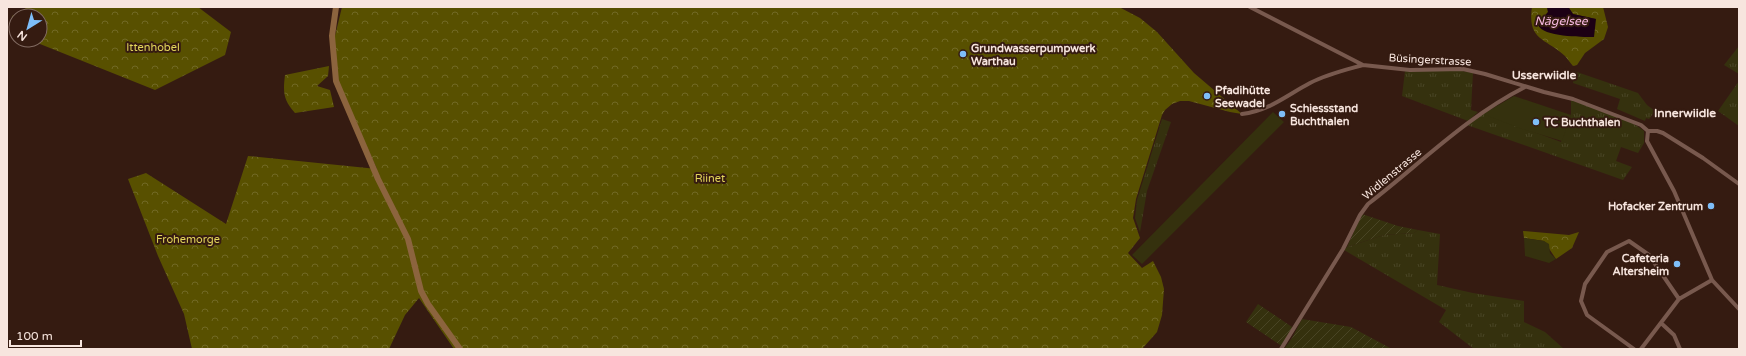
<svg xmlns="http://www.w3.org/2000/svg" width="1746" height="356" font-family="'Varela Round',sans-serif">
	<defs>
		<pattern id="grass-tufts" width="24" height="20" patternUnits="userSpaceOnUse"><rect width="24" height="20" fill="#35310e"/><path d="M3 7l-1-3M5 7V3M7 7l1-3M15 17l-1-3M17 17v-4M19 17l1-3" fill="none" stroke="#494525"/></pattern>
		<pattern id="forest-crowns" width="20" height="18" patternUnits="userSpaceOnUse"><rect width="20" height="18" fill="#585000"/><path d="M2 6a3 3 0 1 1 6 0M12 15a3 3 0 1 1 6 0" fill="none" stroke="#716925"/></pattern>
		<pattern id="garden-furrows" width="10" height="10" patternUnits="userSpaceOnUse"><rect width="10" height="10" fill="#35310e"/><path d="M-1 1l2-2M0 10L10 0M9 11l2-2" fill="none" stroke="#494525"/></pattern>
	</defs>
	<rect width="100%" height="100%" fill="#351b11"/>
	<path fill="url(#grass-tufts)" d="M1739,46V74L1724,65Z
		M1405,71H1462L1473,73L1471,110L1478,112L1468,121L1402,96Z
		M1574,71L1638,93L1647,105L1655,111L1649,119L1646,118L1645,121L1617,109L1620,99L1573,83Z
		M1739,81V126L1718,111Z
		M1571,100C1594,108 1626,116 1644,131V143L1638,153L1621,147L1616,161L1632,167L1623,180L1467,125L1483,113L1561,142L1571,114Z
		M1162,119L1171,122L1147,191L1140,232L1135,218L1137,200Z
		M1418,230L1440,234L1437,285L1473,293L1524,301V322L1545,332L1564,349H1474L1439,322L1446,310L1344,250L1347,247L1384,235L1414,233Z"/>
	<path fill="url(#forest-crowns)" d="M28,7H198L231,32L225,55L155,90L30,40H40V16H16V30L11,26L12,16Z
		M342,7H1119L1140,18L1157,32L1194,73L1242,114L1230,112L1189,101H1180L1172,104L1165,110L1162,115L1136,199L1133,218L1140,238L1128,253L1142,268L1153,261L1161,277L1164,289L1162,315L1157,332L1142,349H454L419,298L405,315L389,349H192L184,314L158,256L128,179L146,173L226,224L248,156L377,169L337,81L334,40Z
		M1532,7H1547L1548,12L1541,19H1596L1573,14L1569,8L1567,7H1603L1608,27L1604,39L1585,53L1577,65L1573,66C1570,63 1568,59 1565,56C1546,38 1527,41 1532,7Z
		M329,66L328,76L317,86L330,90L334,107L295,113C283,100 283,92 285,75Z
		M1523,231L1569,235L1579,232L1572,248L1556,259L1544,241L1524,238Z"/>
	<path fill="url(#garden-furrows)" d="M1362,214L1398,226L1418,230L1414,233L1384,235L1347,247Z
		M1258,304L1295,329L1283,347L1246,322Z
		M1302,319L1351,327L1392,349H1284L1292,338Z"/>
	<path fill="#35310e" d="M1514,96L1571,115L1562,141L1522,129L1483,114Z
		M1273,112L1284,122L1142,264L1132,255Z
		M1524,238L1544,241L1549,244L1550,253L1556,259L1549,263L1525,256Z"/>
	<path fill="#1c0014" d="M1547,7H1567L1569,8L1573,14L1596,19L1594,37C1581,37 1543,37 1538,25L1548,12Z"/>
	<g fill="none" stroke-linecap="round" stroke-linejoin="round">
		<path stroke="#78594e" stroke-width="4" d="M1250,7L1363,65L1410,70L1463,69L1485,74L1544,92L1573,99L1641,125L1648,131H1657L1663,133L1703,158L1739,184
			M1242,114C1269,111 1287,95 1310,83C1327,74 1345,70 1363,65
			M1648,131L1647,141L1674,191L1712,280L1739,309
			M1661,323L1674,335L1680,349
			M1281,349L1343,249L1360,215L1368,204C1420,164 1466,117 1525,87
			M1634,349L1587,315L1581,301L1585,284L1607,252L1629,241L1649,255L1679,299
			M1641,349L1679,299L1712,280"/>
		<path stroke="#8c643e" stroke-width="6" d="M336,7L332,36L336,81L378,179L408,239L421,291L428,304L460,349"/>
	</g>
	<g fill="#7ebef9" stroke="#351b11" stroke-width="1.5">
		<circle cx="963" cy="54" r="4"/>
		<circle cx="1207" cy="96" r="4"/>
		<circle cx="1282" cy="114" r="4"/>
		<circle cx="1536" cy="122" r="4"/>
		<circle cx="1711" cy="206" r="4"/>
		<circle cx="1677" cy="264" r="4"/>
	</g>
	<g text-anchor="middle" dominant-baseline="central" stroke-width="4" stroke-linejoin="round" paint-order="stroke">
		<g font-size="11" fill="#e3d65b" stroke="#351b11">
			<text x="153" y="47">Ittenhobel</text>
			<text x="710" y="178">Riinet</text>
			<text x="188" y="239">Frohemorge</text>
		</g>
		<g font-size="11" font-weight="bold" fill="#f7e5de" stroke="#351b11" text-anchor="start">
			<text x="971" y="48">Grundwasserpumpwerk<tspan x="971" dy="13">Warthau</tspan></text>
			<text x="1215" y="90">Pfadihütte<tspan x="1215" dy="13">Seewadel</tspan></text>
			<text x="1290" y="108">Schiessstand<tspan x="1290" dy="13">Buchthalen</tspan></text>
			<text x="1544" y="122">TC Buchthalen</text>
			<text x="1703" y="206" text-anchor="end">Hofacker Zentrum</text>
			<text x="1669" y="258" text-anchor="end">Cafeteria<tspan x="1669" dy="13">Altersheim</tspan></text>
		</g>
		<g font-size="11" fill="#f7e5de" stroke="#351b11">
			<text transform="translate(1430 60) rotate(3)">Büsingerstrasse</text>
			<text transform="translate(1392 174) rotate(-40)">Widlenstrasse</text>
		</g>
		<g font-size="12" font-style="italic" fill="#f6b9e0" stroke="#351b11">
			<text x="1561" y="21">Nägelsee</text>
		</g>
		<g font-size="12" font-weight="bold" fill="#f7e5de" stroke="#351b11">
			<text x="1544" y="75">Usserwiidle</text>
			<text x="1685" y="113">Innerwiidle</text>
		</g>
	</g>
	<rect width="1746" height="356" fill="none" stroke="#f7e5de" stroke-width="16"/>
	<g transform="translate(28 28) rotate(217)"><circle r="19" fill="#351b11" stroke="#836c63"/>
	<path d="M0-3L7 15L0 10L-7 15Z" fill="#7ebef9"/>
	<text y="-6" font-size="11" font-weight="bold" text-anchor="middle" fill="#f7e5de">N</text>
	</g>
	<path d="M10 340v6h71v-6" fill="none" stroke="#f7e5de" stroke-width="2"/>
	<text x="16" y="340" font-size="12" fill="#f7e5de" stroke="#351b11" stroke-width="3" paint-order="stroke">100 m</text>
</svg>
